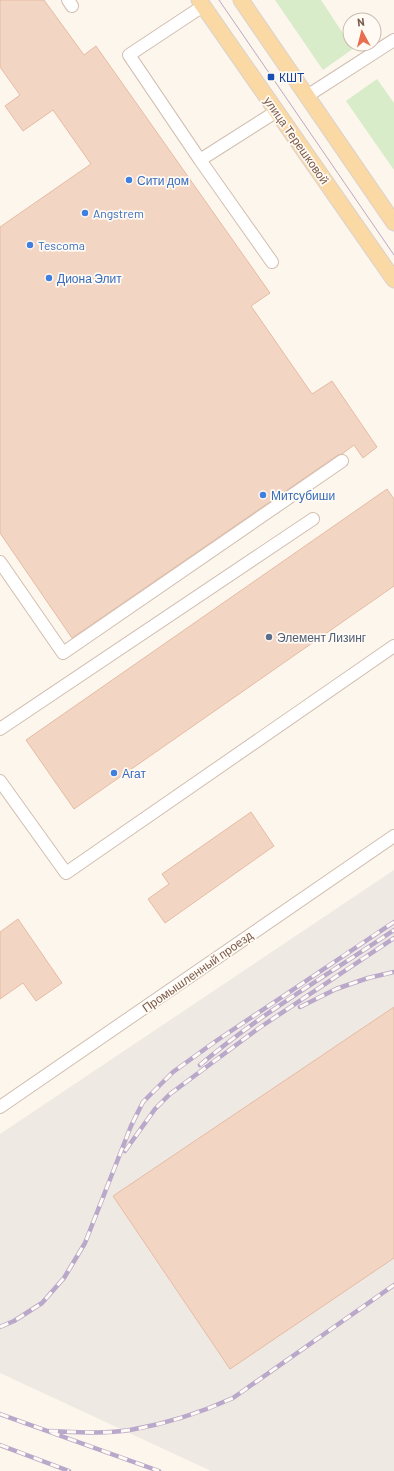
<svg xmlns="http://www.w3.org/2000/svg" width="394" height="1471" font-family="Barlow,sans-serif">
	<rect width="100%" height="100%" fill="#fdf6ec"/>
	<path fill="#efe9e4" d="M394,870V1471H211L0,1373V1134Z"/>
	<path fill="#d8ecc9" d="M275,0H321L350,44L354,48L323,70Z
		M377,79L394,103V170L346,101Z"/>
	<path fill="#f3d5c3" stroke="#e6bba3" d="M0,0H44L84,55L96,46L270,293L251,306L312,394L332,381L377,447L363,458L354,445L342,454L338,455L72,638L0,533V227L91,164L53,110L23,131L5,106L20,95L0,67Z
		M387,489L394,499V586L74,809L26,740Z
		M251,812L274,846L165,923L148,899L169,884L162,874Z
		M18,919L62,983L36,1001L23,983L0,999V932Z
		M394,1007V1258L230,1369L113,1196Z"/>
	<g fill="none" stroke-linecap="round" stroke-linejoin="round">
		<defs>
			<path id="minor" d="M68,0L72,6
				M203,6L129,55L200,160L277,111
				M307,96L394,40
				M200,160L272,262
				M0,562L63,653L342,461
				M0,729L313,519
				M0,781L66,873L394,646
				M0,1107L394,836"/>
			<path id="major" d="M199,0L394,280
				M241,0L394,223"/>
		</defs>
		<use href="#minor" stroke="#d1beb0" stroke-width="14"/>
		<use href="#major" stroke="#dad1cd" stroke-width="17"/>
		<use href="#minor" stroke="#fff" stroke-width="12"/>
		<use href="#major" stroke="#fbd9a5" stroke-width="15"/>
		<path stroke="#b9a8c9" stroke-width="1" d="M219,0L394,255"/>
		<defs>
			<path id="rail" d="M300,1007L336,989L368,978L394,972
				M200,1065C260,1014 329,974 394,930
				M125,1151L155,1109L170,1094L259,1028L394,938
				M0,1327L14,1321L42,1303L64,1278L85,1243L131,1126L143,1102L173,1072L216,1041L394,922
				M0,1414L159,1471
				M49,1431C76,1432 104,1434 130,1430C165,1424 200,1413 233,1398L394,1285
				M0,1445L69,1471"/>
		</defs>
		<use href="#rail" stroke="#b9a8c9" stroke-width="4.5"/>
		<use href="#rail" stroke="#fffaf3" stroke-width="3" stroke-dasharray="9" stroke-linecap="butt"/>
	</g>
	<rect fill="#1a4fb4" stroke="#fffaf3" stroke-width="1.5" x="267" y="73" width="8" height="8" rx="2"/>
	<g fill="#3f7fe0" stroke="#fffaf3" stroke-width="1.5">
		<circle cx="129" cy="180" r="4"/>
		<circle cx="85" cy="213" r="4"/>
		<circle cx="30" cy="245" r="4"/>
		<circle cx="49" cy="278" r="4"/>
		<circle cx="263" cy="495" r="4"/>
		<circle cx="114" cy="773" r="4"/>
	</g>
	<circle fill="#5c6f8a" stroke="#fffaf3" stroke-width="1.5" cx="269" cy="637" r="4"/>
	<g text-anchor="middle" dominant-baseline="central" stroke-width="3.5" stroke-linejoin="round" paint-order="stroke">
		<g font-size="12" fill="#164399" stroke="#fffaf3" text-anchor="start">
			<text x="279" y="77">КШТ</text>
		</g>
		<g font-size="12" fill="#7a5c4d" stroke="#fffaf3">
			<text transform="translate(297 140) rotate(55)">улица Терешковой</text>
			<text transform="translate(197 971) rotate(-35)">Промышленный проезд</text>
		</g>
		<g font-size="12" fill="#366cbe" stroke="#fffaf3" text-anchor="start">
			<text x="137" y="180">Сити дом</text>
			<text x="93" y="213">Angstrem</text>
			<text x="38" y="245">Tescoma</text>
			<text x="57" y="278">Диона Элит</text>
			<text x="271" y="495">Митсубиши</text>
			<text x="122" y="773">Агат</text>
		</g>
		<g font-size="12" fill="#4e5e75" stroke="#fffaf3" text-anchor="start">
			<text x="277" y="637">Элемент Лизинг</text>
		</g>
	</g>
	<g transform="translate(362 32) rotate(353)"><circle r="19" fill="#fffaf3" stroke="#cabbb1"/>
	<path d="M0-3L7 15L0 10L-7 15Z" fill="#e76f51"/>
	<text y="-6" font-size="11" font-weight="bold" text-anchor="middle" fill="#7a5c4d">N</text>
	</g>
</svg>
